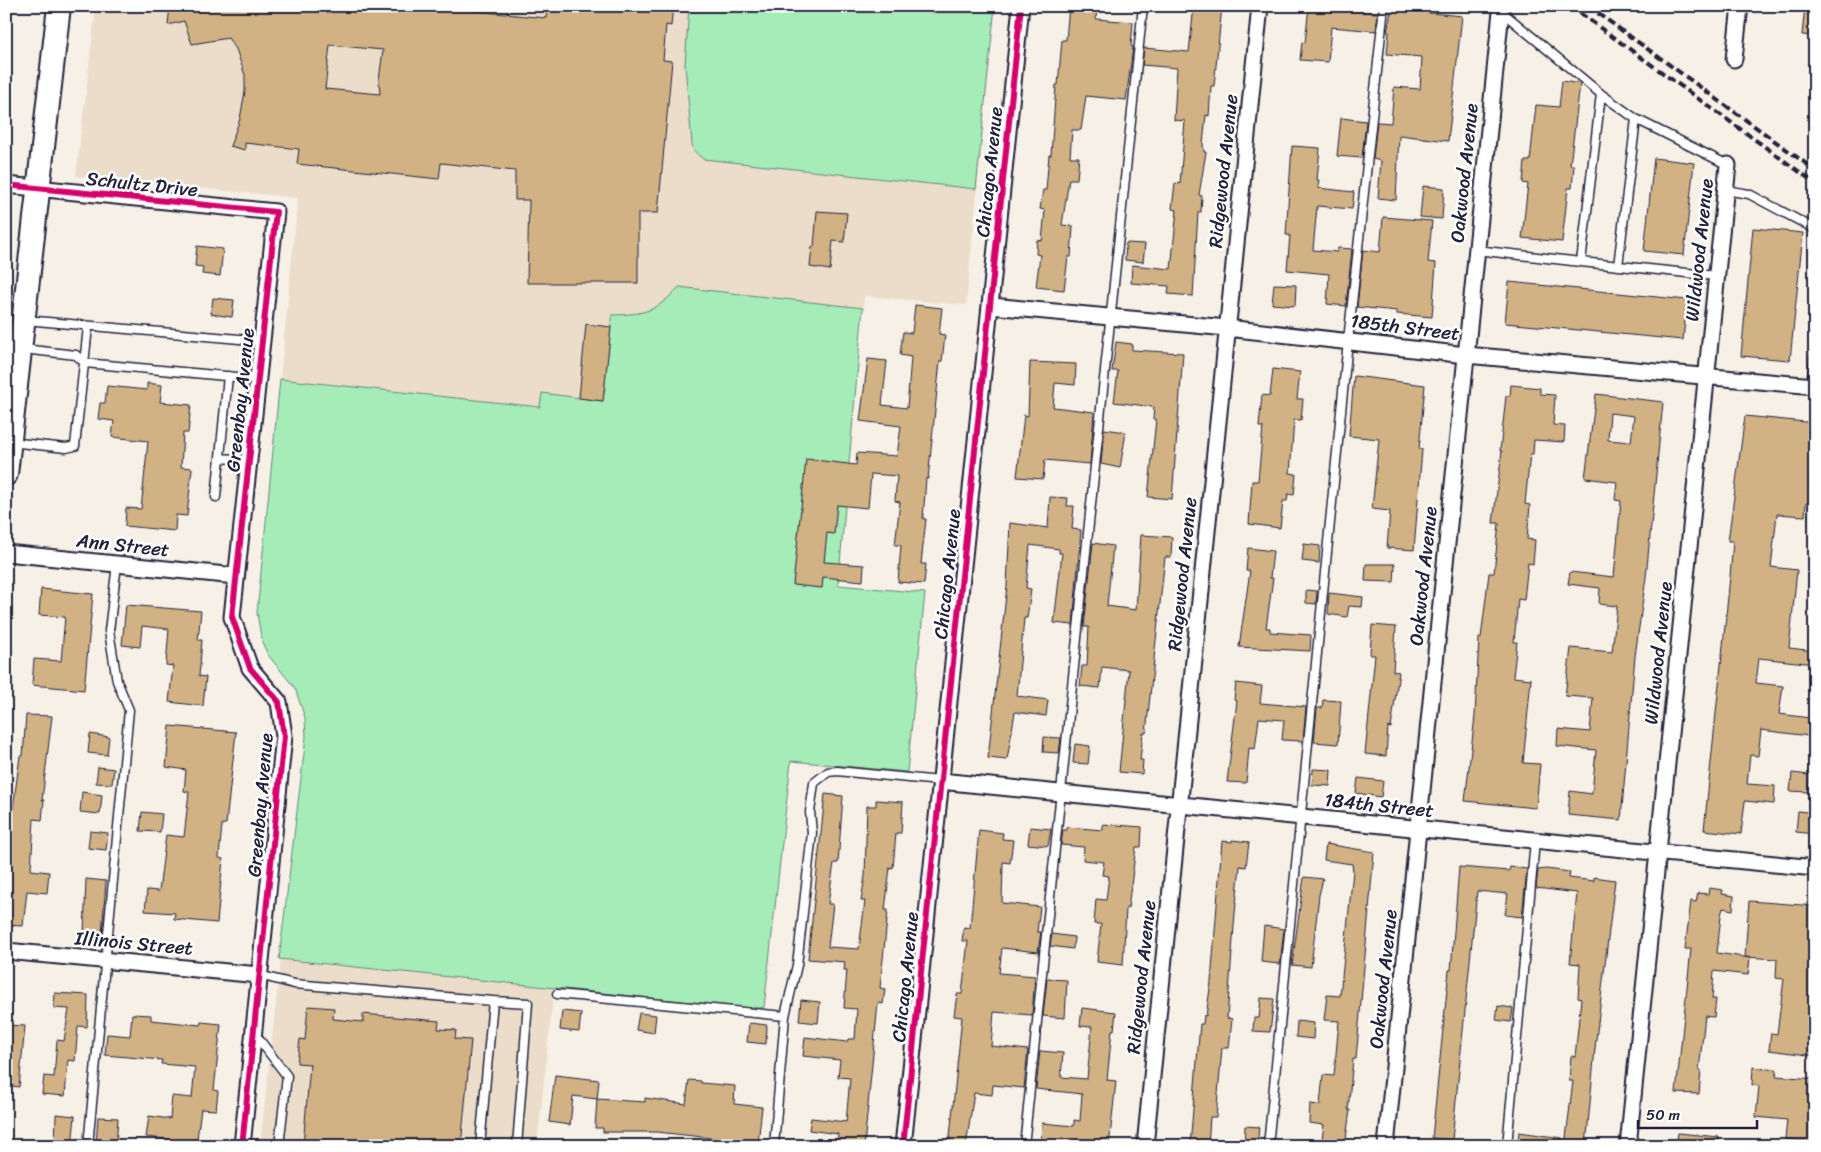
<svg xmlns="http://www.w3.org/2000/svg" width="1821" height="1152" font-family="Sriracha,sans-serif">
	<rect width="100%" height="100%" fill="#f6f0e7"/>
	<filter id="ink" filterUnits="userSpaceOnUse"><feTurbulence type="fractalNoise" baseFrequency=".02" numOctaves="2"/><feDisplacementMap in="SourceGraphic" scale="10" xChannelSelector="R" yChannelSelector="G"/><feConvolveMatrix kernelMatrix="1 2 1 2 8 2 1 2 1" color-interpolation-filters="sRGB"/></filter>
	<g filter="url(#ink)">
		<path fill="#ebddca" d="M96,6H995L966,305L864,296L838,585L925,593L907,772L791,761L764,1007L756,1009L554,987L537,1146H260L306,737L305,718L295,688L268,655L262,642L257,613L298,198L76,176Z"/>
		<path fill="#a6ecb9" stroke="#64877a" d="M689,6H995L976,189L703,159L694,151L692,144L685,65Z
			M679,287L863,308L838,585L925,593L907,772L791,761L764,1007L756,1009L279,959L306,737L305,718L295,688L268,655L262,642L257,613L280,379L540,407L542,393L603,401L612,315C645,314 656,312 679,287Z"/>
		<path fill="#d2b285" stroke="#22223b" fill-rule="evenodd" d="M170,6H455V9L546,18L547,6H673L671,26L666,25L663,60L672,61L658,213H638V283H527L529,200H515V171L441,163L439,179L297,164L299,149L245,143V150L230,146L240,119L245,91V75L236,49L228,38L192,44L184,21L168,25ZM330,45L383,50L379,80L380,94L325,89Z
			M1069,6L1097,8L1096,19L1133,22L1131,46L1133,47L1126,100L1086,96L1081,130H1072L1070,157H1079L1077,179H1069L1062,225L1073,226L1071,257H1068L1064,290L1036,287L1040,255L1036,254L1037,240L1042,241L1045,210L1040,209L1043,190H1046L1049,155H1051L1056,85H1058L1062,40H1066Z
			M1194,6H1222L1214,86H1211L1209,116L1206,115L1203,144L1204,152H1206L1199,195L1202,196L1201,212H1198L1193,296L1168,294L1169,286L1131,283L1132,265L1171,269L1177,210L1172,209L1175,183L1180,184L1185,121L1174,120L1177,68L1142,65L1144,48L1189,52Z
			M1309,6H1338V10L1378,13L1376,31L1331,27L1328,62L1300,60L1302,42L1305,43Z
			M1392,6H1410V11L1462,16L1448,141L1399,135L1396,200L1378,198L1381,161L1373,159L1377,122L1391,123L1394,87L1420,89L1422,57L1387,54L1389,32H1387Z
			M1805,6H1815V36L1802,35Z
			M1562,81L1580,84L1570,165H1574L1572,188H1568L1562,242L1522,238L1528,184L1523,183L1525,161H1530L1536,105L1559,107Z
			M1341,118L1366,121L1362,158L1337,156Z
			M1292,146L1320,148L1317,180H1319L1318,188L1354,192L1352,209L1317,206L1313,250L1337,252L1338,248L1352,249L1346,306L1327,304L1329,274L1287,270L1290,235H1286Z
			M1654,158L1694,163L1684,255L1644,251Z
			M1423,186L1444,188L1442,219L1420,217Z
			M817,211L847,213L844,242L833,241L830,270L810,267L812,247H814Z
			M1383,217L1432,221L1428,262L1436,263L1432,317L1397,314V311L1357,307L1363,250L1380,252Z
			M1753,228L1803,233L1790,360L1741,356Z
			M1126,243L1145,244L1143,262L1125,260Z
			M197,246L223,249L220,276L202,274L203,267L195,266Z
			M1509,282L1687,300L1683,340L1505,323Z
			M1274,284L1296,285L1295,306L1272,304Z
			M213,298L234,300L232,317L211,314Z
			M915,305L942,308L939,334L945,335L942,361H940L928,479L926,478L923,519H926L921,564H926L924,584L898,582L901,545H895L900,502L895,501L897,476L871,474L868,508L837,505L834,534L827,533L824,562L864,565L863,581L823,577L822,588L793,585L806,459L856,465L857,453L897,456L901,426L860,421L868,359L887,361L882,405L907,408L911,357L900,355L903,332L912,333Z
			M586,324L611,327L603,401L579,398Z
			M1116,342L1132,344V350L1183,353L1172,499L1148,497L1156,419H1153L1154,407L1114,402L1118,371H1112Z
			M1030,362L1076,364L1075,385L1055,383L1053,407L1094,412L1090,464L1045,460L1043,479L1017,477L1024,415L1028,416Z
			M1273,369L1300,372L1297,399H1303L1301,420H1294L1290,473L1296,474L1294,495L1288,494L1287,501H1283L1280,528L1249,524L1252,481H1258L1263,427H1259L1262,395L1270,396Z
			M1354,376L1425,385L1419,449H1422L1414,550L1387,548L1390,511L1372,509L1379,439L1349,436Z
			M147,383L162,385L160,402L191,405L188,433H183L181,467L192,468L187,516L176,515L175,531L125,526L126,508L141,509L148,441L112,437L114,421L98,419L100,403H105L107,386L147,390Z
			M1511,385L1540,388V394L1555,395L1553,425L1565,426L1564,442L1534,440L1533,454H1530L1525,504L1530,505L1527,539L1535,540L1533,564L1528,563L1524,600L1518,599L1514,642H1517L1513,677L1531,679L1523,763L1540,764L1536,808L1465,801L1475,716L1479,638H1481L1489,573H1494L1499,523H1493L1502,451H1500L1506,396H1510Z
			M1596,394L1663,402L1646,577L1635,656L1621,820L1568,815L1570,791L1592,794L1596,750L1557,746L1558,729L1590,732L1593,698L1565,696L1571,648L1612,652L1617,606L1599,604L1600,588L1568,584L1570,572L1614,577L1621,501L1615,500L1617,482L1585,478ZM1610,413L1634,416L1631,442L1608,440Z
			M1745,416L1815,423L1809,485L1815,486V503H1806L1805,516L1777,514L1771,567L1797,570L1789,648L1815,651V664L1759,658L1756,683L1783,686L1779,714L1810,718L1809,736L1761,730L1758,756L1750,755L1747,784L1775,786L1774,804L1745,801L1741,834L1704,830L1730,577L1733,541H1728Z
			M1104,429L1126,432L1120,468L1101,464Z
			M1050,497L1068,498L1067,506H1074L1072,529L1081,530L1073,625L1054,623L1062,553H1059V549L1030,545L1026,588L1031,589L1027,618H1024L1017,696L1048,700L1046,716L1015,712L1007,760L988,758L1007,586L1010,523L1048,528Z
			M1141,535L1172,537L1171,557H1165L1146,733H1143L1140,760H1143L1142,774L1119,772L1129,670L1102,667L1100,688L1080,686L1082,666H1087L1089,627H1084L1093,543L1113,546L1107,606L1136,610Z
			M1304,544L1320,546L1319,563L1302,561Z
			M1248,548L1273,551L1270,578H1273L1266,628H1270V632L1311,635L1310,651L1239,647L1250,571H1246Z
			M1366,564H1395L1394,582L1365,581Z
			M41,589L93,594L84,690L32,685L34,659L61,661L65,617L39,615Z
			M1306,590L1317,591L1316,604L1306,603Z
			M1329,593L1363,597L1362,607L1349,606L1347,617L1328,614Z
			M126,605L201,611L198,640H202L199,676L206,677L203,706L169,702L173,666L166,665L169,629L142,626L140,647L122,645Z
			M1372,625L1396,627L1393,671L1399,672L1391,728L1388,727L1386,756L1365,754L1375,655H1370Z
			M1236,683L1262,686L1260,703L1306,707L1303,741L1282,740L1284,720L1259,718L1255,749L1249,748L1246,783L1227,782L1237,701L1234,700Z
			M1323,700L1341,701L1338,744L1314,742L1317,708H1322Z
			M26,715L52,716L42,800H44L42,820L34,819L31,870L49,872L47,893L27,891L23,926L6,925V861L20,756H23Z
			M170,726L236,732L226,824H222L219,858L223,859L217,923L174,919L175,913L145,911L147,890L159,891L166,835L184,837L189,792L184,791L186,770L166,767Z
			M90,734L109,737L107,755L88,753Z
			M1044,737L1061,738L1059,753L1043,752Z
			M1075,744L1090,746L1088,764L1073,763Z
			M98,767L114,769L112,784L96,783Z
			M1313,769L1331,770L1330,786L1312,785Z
			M1792,773L1810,775L1808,792L1790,791Z
			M1358,778L1383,781L1381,797L1356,793Z
			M82,792L102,795L100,814L80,812Z
			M825,794L843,796L838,863H834L828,904H833L828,947L859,949L865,901H861L865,876L867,806H876V800L903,802L901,833H896L893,868L890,867L885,910H888L880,988L885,989L883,1004L878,1003L864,1146H837L838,1134L809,1130L811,1118L846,1122L850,1078L838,1077L840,1060L803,1056L805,1037L847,1042L848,1039H855L857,1009L844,1008L847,970H844L845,962L808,959Z
			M1798,811L1815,813V834L1796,832Z
			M142,812L162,814L160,832L140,831Z
			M1103,824L1142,827L1141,847H1136L1128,908H1126L1123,965L1097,962L1101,924H1094L1096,899L1106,900L1109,876L1102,875L1104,862L1083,860L1084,847L1061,845L1063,830H1067V827L1103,830Z
			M1030,827L1051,829L1048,846L1028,844Z
			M979,830L1003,833L1002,839L1013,840L1010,863L1003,862L1002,903L1040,907L1037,932H1041L1038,952L1002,948L999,973L1035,976L1032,1015L994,1012L991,1046L1028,1050L1024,1088L993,1085L992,1095L974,1093L966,1146H949L962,1017L954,1016L957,994H962L968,941H962L964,927L970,928Z
			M90,831L108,833L106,850L88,848Z
			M1232,840L1249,842L1246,867L1240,866L1235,913L1227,1018L1232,1019L1229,1048H1222L1216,1117H1210L1208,1146H1190L1200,1024H1203L1204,1015L1206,1016L1211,982L1222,841L1232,842Z
			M1326,844L1374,852L1356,1059H1353L1348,1110H1350L1345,1146H1321L1324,1125L1309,1123L1310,1104L1320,1105L1323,1075L1334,1076L1339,1021L1324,1020L1327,995L1340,996L1353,871L1352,864L1324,860Z
			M1459,867L1509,871L1510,867L1527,869L1522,917L1505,915L1508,894L1477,891L1452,1140L1432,1138L1449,970H1451Z
			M1546,869L1570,872L1569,878L1594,881V877L1615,880L1595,1048L1586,1146H1565L1573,1081H1569L1571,1056L1575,1057L1581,999L1578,998L1580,964L1570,963L1577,893L1536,888L1538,870Z
			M1304,877L1323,879L1319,895L1311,967L1292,965Z
			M86,879L106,881L102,934L84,933Z
			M1709,888L1723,890L1722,894L1734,896L1733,910L1723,908L1721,915L1717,953L1750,958L1748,975L1714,971L1712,999H1716L1714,1017L1705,1016L1699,1070H1701L1699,1094L1676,1093L1691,949H1685L1691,901L1696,902L1698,893L1708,894Z
			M1749,901L1815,906V1056L1769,1050L1771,1033L1777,1034L1784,979L1776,978L1777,959L1745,957Z
			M1264,926L1284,929L1280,964L1261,962Z
			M1052,934L1074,937L1073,949L1050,946Z
			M1047,979L1067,980L1065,1018L1043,1016Z
			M55,993L88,995L87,1027L78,1026L75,1061L68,1060L65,1096L42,1094L44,1076L54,1077L57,1040L64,1041L69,1009L54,1008Z
			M1261,998L1274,999L1270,1032L1253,1031L1254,1018H1259Z
			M801,1000L820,1002L818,1023L799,1021Z
			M308,1006L334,1008L333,1019L363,1022V1014L439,1021L438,1029L456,1030L455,1039L471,1040L461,1146H303L310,1064L297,1063L300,1039L305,1040Z
			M1498,1006L1513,1008L1511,1022L1496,1020Z
			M1082,1008L1116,1012L1114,1030H1112L1107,1080L1116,1081L1109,1146H1078L1041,1140L1042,1123L1074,1126V1120L1080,1121L1082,1094L1036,1089L1040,1051L1063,1053L1061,1077L1087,1079L1092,1027L1080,1026Z
			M562,1011L581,1013L579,1032L560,1030Z
			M639,1013L656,1015L654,1033L636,1030Z
			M132,1014L151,1015V1020L200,1025L201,1022L221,1024L214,1090L218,1091L216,1110L201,1109L196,1146H172L173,1140L146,1137L149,1116L170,1119L172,1096L192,1098L195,1067L161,1064L162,1060L105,1055L107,1034L130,1036Z
			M1297,1021L1314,1023L1313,1039L1296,1037Z
			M749,1023L767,1025L766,1044L747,1042Z
			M6,1025L25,1026L19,1087L6,1085Z
			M1753,1067L1777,1070L1776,1076L1815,1079V1142L1785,1139L1787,1120L1756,1117L1759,1086L1752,1085Z
			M555,1075L599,1080L597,1099L573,1096L570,1125L549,1122Z
			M689,1080L701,1081V1083L735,1086L734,1104L762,1107L758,1143L657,1132H603V1128H595L597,1099L645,1102V1098L686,1104Z
			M56,1114L75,1116L72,1146H55Z
			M98,1117L118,1118L116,1146L96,1144Z
			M1245,1126L1259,1127L1257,1146H1244Z
			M1519,1132L1562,1138L1561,1146H1517Z
			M1678,1133L1719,1137V1146H1676Z"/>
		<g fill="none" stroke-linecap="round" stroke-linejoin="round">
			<defs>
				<path id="lane" d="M1501,11L1601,94L1581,262L1716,276
					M1601,94L1636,119L1618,266
					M1636,119L1728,165
					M1725,190L1749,194L1815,229
					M1476,250L1581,262
					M25,320L262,341
					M23,349L76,355L85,363L258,379
					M1811,386L1815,354
					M10,442L66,448L75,446L88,327
					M220,458L249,460
					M216,497L228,376
					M259,975L294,984L493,1001L480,1146
					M557,994L785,1016
					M493,1001L528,1003L517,1146
					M255,1034L287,1076L279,1146
					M88,1146L129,710L117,681L109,631L117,564
					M774,1146L785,1016L797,965L812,833L810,812L814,783L828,772L837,771L940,781
					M1024,1146L1143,6
					M1268,1146L1348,341L1384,6
					M1507,1146L1535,841"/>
				<path id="street" d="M1734,59L1740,6
					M6,185L276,212L232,617L250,668L279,702L284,736L242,1146
					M991,306L1227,328L1466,355L1815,386
					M6,553L236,576
					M940,781L1815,868
					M6,951L259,975
					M903,1146L1021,6
					M1145,1146L1260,6
					M1386,1146L1501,11
					M1628,1146L1728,165"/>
				<path id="secondary" d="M6,474L59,6"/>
			</defs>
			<use href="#lane" stroke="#22223b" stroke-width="11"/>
			<use href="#street" stroke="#22223b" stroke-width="19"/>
			<use href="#secondary" stroke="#22223b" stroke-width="26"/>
			<use href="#lane" stroke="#fff" stroke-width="8"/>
			<use href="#street" stroke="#fff" stroke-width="15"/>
			<use href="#secondary" stroke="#fff" stroke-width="22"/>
			<path stroke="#22223b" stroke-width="4" stroke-dasharray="8 4" stroke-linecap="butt" d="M1570,6L1815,183
				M1588,6L1815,170"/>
			<defs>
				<path id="cycleway" d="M6,185L276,212L232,617L250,668L279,702L284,736L242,1146
					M903,1146L1021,6"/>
			</defs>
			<use href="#cycleway" stroke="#fff" stroke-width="9"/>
			<use href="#cycleway" stroke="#d6006c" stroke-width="6"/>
		</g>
	</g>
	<g text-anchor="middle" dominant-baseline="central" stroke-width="5" stroke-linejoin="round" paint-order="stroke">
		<g font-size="19" fill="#22223b" stroke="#fff">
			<text transform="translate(1223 171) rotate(-84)">Ridgewood Avenue</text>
			<text transform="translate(989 172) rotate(-84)">Chicago Avenue</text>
			<text transform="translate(1464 173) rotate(-84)">Oakwood Avenue</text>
			<text transform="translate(142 184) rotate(6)">Schultz Drive</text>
			<text transform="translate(1699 250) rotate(-84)">Wildwood Avenue</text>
			<text transform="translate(1405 327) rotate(7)">185th Street</text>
			<text transform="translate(240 400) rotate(-84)">Greenbay Avenue</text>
			<text transform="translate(123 545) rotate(6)">Ann Street</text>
			<text transform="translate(947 574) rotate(-84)">Chicago Avenue</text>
			<text transform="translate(1182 574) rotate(-84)">Ridgewood Avenue</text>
			<text transform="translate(1423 576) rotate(-84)">Oakwood Avenue</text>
			<text transform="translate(1658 653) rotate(-84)">Wildwood Avenue</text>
			<text transform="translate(260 805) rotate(-85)">Greenbay Avenue</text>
			<text transform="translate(1379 805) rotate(6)">184th Street</text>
			<text transform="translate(134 943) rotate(5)">Illinois Street</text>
			<text transform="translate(905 977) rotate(-84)">Chicago Avenue</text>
			<text transform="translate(1141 977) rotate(-84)">Ridgewood Avenue</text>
			<text transform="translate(1383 979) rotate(-84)">Oakwood Avenue</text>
		</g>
	</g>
	<rect width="1821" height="1152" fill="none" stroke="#fff" stroke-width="25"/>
	<rect x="12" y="12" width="1796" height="1127" fill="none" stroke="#22223b" stroke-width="2" filter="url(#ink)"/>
	<path d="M1638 1120v8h119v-8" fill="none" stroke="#22223b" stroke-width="2.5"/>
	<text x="1646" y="1120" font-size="15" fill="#22223b" stroke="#ffffff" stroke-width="4" paint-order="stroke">50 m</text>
</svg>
